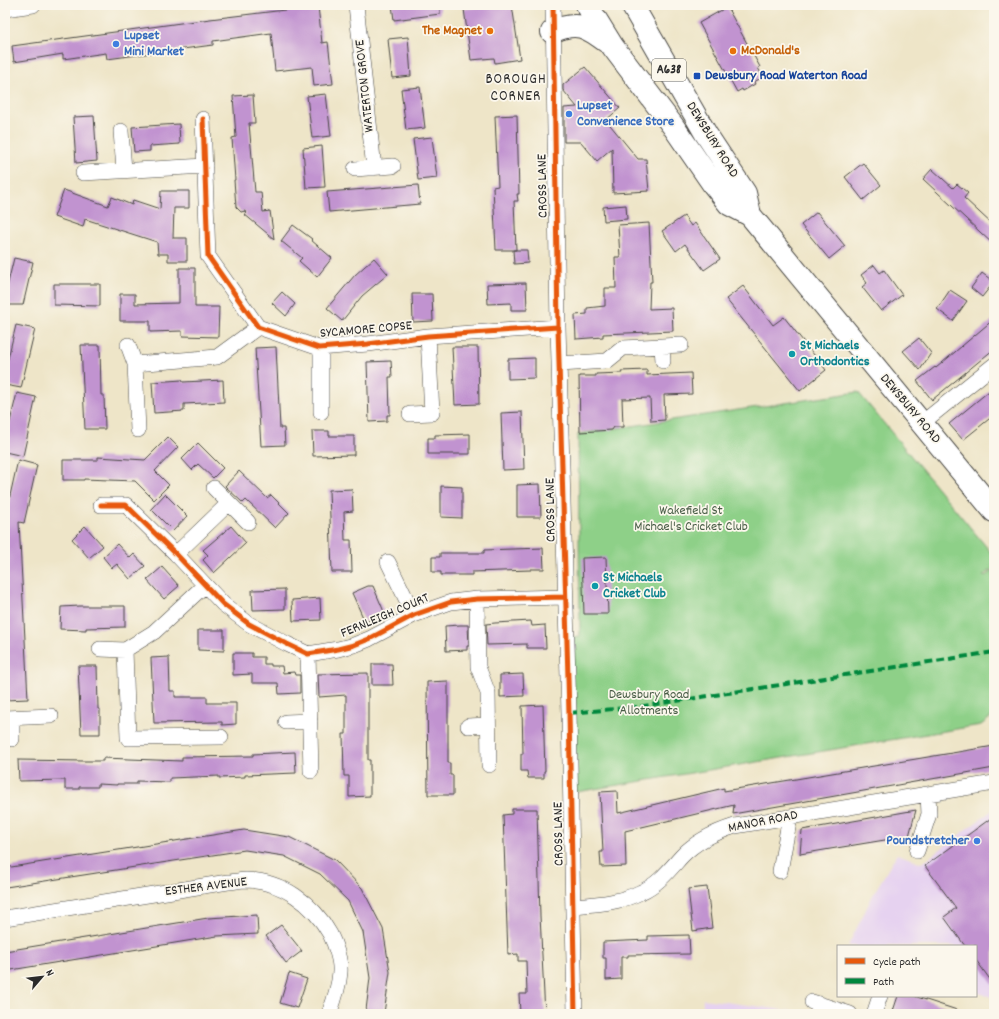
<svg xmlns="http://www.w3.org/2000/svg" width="999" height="1019" font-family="Dekko,sans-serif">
	<rect width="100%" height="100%" fill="#fbf7ec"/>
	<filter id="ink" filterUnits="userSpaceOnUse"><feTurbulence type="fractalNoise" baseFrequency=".025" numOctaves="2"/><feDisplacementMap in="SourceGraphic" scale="8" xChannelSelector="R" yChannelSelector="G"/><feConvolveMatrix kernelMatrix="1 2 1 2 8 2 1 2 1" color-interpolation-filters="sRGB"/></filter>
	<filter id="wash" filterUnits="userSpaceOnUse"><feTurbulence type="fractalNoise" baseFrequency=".012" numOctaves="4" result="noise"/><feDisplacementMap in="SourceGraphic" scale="16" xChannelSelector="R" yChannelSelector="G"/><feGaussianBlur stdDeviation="0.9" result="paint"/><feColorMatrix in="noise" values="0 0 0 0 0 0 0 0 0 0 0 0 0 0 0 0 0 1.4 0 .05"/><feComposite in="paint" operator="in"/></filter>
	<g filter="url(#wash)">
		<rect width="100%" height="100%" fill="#eee5c8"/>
		<path fill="#e6d2f0" d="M994,809V998L976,992V946H848L874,893L897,854L922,863Z
			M703,999L791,1011L790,1014H702Z"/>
		<path fill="#8ed088" stroke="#5c7e5a" d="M858,392L994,556V568L983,576H986L994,570V715L981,725L570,793L567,638L580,636L578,434Z"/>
		<g id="blocks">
			<path fill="#c193d0" d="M392,5H440V14L394,20Z
				M491,5H512L520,59L495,63L494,58L471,60L464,9Z
				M318,6L322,43L328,42L333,84L314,86L312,67L275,71L271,33L213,41V45L107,59L106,53L63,59V54L14,62L12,46L210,19Z
				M727,7L760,67L758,68L763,77L754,82L755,84L743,91L742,89L737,92L699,23Z
				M408,37L411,76L392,78L388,39Z
				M585,67L620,108L606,120L638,159H646L649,191L613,193L612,148L597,161L581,142H564V108L577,107L563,90V85Z
				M420,87L425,128L406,130L401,89Z
				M326,94L331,136L312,138L307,96Z
				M253,95L255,123H249L255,192H261L263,212L270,211L274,239L244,214H246L245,211L241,212L236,207L234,180H235L232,138L236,137L233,96Z
				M517,115L519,194H517L518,201H514L516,250H496L493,187L498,186L495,116Z
				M94,116L97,161L76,163L73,117Z
				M179,124L180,144L150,146V151L134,152L132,127Z
				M432,137L437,178L418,180L413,139Z
				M322,146L325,187L306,188L303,148Z
				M863,163L881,185L863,200L845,177Z
				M932,169L953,188L957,184L968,193L964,198L994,226V245L923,179Z
				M418,185L420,204L329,212L327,192Z
				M64,190L108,206L112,197L132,205L133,200L160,209L161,191H189V208H174L173,238H187V261H168V254H158L157,242L85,219L83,227L54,217Z
				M626,205L627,219L604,221L603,207Z
				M817,212L845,246L829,259L801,225Z
				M684,216L691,226L695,223L720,259L704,270L685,244L676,251L662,231Z
				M649,223L652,282H650L649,309L672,308L673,331L603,334V337L576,339L575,315L587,314V308L605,306V288H616L615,257H620L618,225Z
				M293,225L312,239L311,240L332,258L317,277L299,261L302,258L281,241Z
				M513,250H527L528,263L514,264Z
				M14,258L33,262L23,305H5V295Z
				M374,258L388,274L362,296L342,321L327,308L355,275Z
				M874,265L880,273L884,270L902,295L881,311L862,287L867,283L861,275Z
				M179,268H195V307H219L218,337L182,336V331L150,332V321H120V294H135V304L179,303Z
				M982,273L994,282L982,297L971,288Z
				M526,283L527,310H511V303L488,304L487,284Z
				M54,284H100V306L54,305Z
				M743,286L773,325L784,317L826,370L800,391L726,299Z
				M950,290L967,301L953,321L937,309Z
				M282,292L295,304L286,316L272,303Z
				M412,294H432L433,321L413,322Z
				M994,319V349L932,400L917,381L935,367L936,368Z
				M16,325L35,329L21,388L5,385V371Z
				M919,338L931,353L920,370L903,351Z
				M81,345H100L101,395H104L105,429H85Z
				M276,347L280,428H284L285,445L261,446L255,348Z
				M452,347H478L479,404L455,405Z
				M535,358V378L508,379V359Z
				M391,361L392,377H389L390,415H387V421L369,422L367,362Z
				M647,370V375L691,373L692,394L664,395L665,420L651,421L650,398L622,399L623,427H614L612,430L580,432L579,376H596V374L622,373L621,371Z
				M182,380L183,382L223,380L224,402L184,404V411L154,413L152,382Z
				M994,387V415L963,440L949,424Z
				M17,393L36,397L23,456L5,452V442Z
				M522,412L524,469L503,470L501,413Z
				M312,431H329V436H354V455L313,456Z
				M470,434V454H428V438H435V435Z
				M168,437L178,447L155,471L169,485L154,500L135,481L84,479V480H63V460H98V457L145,460Z
				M198,443L223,468L213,478L198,464L192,470L182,459Z
				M18,460L37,465L24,523L19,522L28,699L5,700V518Z
				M239,471L267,498L271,495L289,513L275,528L246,500L243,503L225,486Z
				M540,484L541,517H517V485Z
				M441,486L462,487V518L441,517Z
				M352,489L353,511L344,512L345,540H351L352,572H332L329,490Z
				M165,494L187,516L173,531L151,509Z
				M85,526L103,546L89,558L72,539Z
				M231,526L246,543L214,573L203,560L208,555L203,550Z
				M117,544L130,558L134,554L145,566L130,579L117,564L112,568L103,557Z
				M543,548L544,569H531V570L472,572V575H441V572H432V557H440V553H484V550Z
				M606,557L608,614H584L582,558Z
				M162,567L179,586L164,599L147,580Z
				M368,586H373L385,614L365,622L352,593Z
				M285,589V609L253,610L252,590Z
				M320,598L321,620L293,621L292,600Z
				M80,606H125V627L86,628V630L60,629L61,607Z
				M531,621L532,626L545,625L546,648H527V644L487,645L486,624L495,623Z
				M460,625H468L469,646H467V650L446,651L445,626Z
				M198,630H224V651L198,650Z
				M233,653H252V657H264V664H271V666H282L283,673L294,672L295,675H300V693L279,694L278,683H252V674L233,675Z
				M169,657L170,691H175V697H207V703H236V724L222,725V722L154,723L151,658Z
				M372,664H392L393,685H372Z
				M78,666H97L98,709H100V734H81Z
				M368,673V760H370V796L349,797V776H344L343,734H346V695L319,697L318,674Z
				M523,674L524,696L500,697V675Z
				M448,681V763H450V775H453V795H428L427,682Z
				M543,705L545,771H544V778H528L527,771H521V754H523L522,706Z
				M994,746V768L733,814L734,805L625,831L626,866L601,867L600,852H603L600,792L617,791L618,813L724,788V791Z
				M295,752L296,773L245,775V777L219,778V776L170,778V782L137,781V784H117V785L98,784V787H79V789H65V780L19,781L18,760L84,761H103V758L182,761V757L253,756V754Z
				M512,809H537L540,916L545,1014H520L519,994H527L526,961H518V954L508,955L503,815L512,814Z
				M916,810L909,836L800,854L802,830Z
				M994,816V985L976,960V946H965L944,917L956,908L925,866Z
				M244,830L289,837L335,860L362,888L383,929L390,972L384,1013L366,1010L370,978L363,932L348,901L320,874L284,856L245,850L6,887L5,868Z
				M707,887L712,928L693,931L688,889Z
				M257,915L258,934L217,936L199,939L5,971V951L208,918Z
				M281,925L302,951L286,963L266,936Z
				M689,935L690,954L628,955V957H621V979L606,980V958H603V942L648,940V936Z
				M289,973L307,979L297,1008L280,1003Z
				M898,996H914L960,1011V1014H892Z"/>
		</g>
	</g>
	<g filter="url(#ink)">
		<use href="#blocks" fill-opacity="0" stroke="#484743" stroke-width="1"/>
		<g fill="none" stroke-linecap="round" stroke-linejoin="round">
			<defs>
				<path id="minor" d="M356,5L374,168
					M553,5L558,327L569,713L575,1014
					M5,9L33,5
					M203,119L208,256L258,327L319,348L368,344L428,336L558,327
					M121,131L124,170
					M355,169L393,166
					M83,173L205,166
					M128,345L135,364
					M662,347L663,361
					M321,348V412
					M560,364L607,361L623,348L681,345
					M410,414L432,413L428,336
					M922,423L994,365
					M138,430L135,364L217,357L258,327
					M214,488L248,522
					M101,505H126L176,554L223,604L249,624L287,644L308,654L338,649L354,645L369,639L414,615L451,602L477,599L565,597
					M176,554L229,503
					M388,562L414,615
					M205,585L154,632L125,650L128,738L221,737
					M477,599L478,667L488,693L489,765
					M100,649L125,650
					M308,654L311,771
					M5,718L51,716
					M12,718V739
					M286,722L310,721
					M468,726L488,725
					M917,851L929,814L928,794
					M780,871L790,817
					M573,906C597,904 620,903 641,892C659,884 670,869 682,856C697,840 716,832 735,826L994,783
					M5,918L228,882C233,882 240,880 246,880C282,881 313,903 330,934C335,944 341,961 340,972C339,987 334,1001 329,1014
					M812,1002L850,1014
					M874,1014L880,996"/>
				<path id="trunk" d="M587,5L613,47L673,126L713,184L729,204L750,215L994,511
					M632,5L706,134L745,193L750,215
					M552,32C577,20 587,27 607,42"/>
			</defs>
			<use href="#minor" stroke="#484743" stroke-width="16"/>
			<use href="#trunk" stroke="#484743" stroke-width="24"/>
			<use href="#minor" stroke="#fff" stroke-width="15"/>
			<use href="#trunk" stroke="#fff" stroke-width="22"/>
			<path stroke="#00873e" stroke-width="4" stroke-dasharray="8 4" stroke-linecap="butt" d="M569,713L637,707L994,652"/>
			<defs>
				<path id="cycleway" d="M553,5L558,327L569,713L575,1014
					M203,119L208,256L258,327L319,348L368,344L428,336L558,327
					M101,505H126L176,554L223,604L249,624L287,644L308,654L338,649L354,645L369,639L414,615L451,602L477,599L565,597"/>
			</defs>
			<use href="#cycleway" stroke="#fbf7ec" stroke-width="8"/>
			<use href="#cycleway" stroke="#e8590c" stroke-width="5"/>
		</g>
	</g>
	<g fill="#e8710a" stroke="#fbf7ec" stroke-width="1.5">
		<circle cx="490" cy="31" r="4"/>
		<circle cx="733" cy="51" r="4"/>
	</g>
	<g fill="#3f7fe0" stroke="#fbf7ec" stroke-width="1.5">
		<circle cx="116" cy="44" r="4"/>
		<circle cx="569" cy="114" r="4"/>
		<circle cx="977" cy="841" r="4"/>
	</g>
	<rect fill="#1a4fb4" stroke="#fbf7ec" stroke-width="1.5" x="693" y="72" width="8" height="8" rx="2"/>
	<g fill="#0f9aa8" stroke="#fbf7ec" stroke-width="1.5">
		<circle cx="792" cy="354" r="4"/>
		<circle cx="595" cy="586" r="4"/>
	</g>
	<g text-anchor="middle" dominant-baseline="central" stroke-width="3.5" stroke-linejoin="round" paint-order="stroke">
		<rect fill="#fbf7ec" stroke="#696865" stroke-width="1" x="652" y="59" width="34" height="22" rx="3"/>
		<g font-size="13" font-weight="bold" fill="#2b2b2b">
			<text x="669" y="70">A638</text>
		</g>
		<g font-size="14" font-weight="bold" fill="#c56008" stroke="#fbf7ec" text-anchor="end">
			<text x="482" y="31">The Magnet</text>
			<text x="741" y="51" text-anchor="start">McDonald's</text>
		</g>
		<g font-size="14" font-weight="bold" fill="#366cbe" stroke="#fbf7ec" text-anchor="start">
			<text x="124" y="36">Lupset<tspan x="124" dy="16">Mini Market</tspan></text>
			<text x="577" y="106">Lupset<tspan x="577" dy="16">Convenience Store</tspan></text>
			<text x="969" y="841" text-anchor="end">Poundstretcher</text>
		</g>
		<g font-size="14" font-weight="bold" fill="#164399" stroke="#fbf7ec" text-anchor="start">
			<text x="705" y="76">Dewsbury Road Waterton Road</text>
		</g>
		<g font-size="14" fill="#2b2b2b" stroke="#fbf7ec">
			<text transform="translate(365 86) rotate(-96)">WATERTON GROVE</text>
			<text transform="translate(712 140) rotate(58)">DEWSBURY ROAD</text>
			<text transform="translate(543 186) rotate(-91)">CROSS LANE</text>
			<text transform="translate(366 330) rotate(-5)">SYCAMORE COPSE</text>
			<text transform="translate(910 409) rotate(50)">DEWSBURY ROAD</text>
			<text transform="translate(551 510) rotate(-91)">CROSS LANE</text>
			<text transform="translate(385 616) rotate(-23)">FERNLEIGH COURT</text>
			<text transform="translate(763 822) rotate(-11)">MANOR ROAD</text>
			<text transform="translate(559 834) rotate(-91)">CROSS LANE</text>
			<text transform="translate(206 887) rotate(-7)">ESTHER AVENUE</text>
		</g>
		<g font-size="14" font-weight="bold" fill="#0d838f" stroke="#fbf7ec" text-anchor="start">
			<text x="800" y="346">St Michaels<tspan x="800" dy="16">Orthodontics</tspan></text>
			<text x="603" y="578">St Michaels<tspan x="603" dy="16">Cricket Club</tspan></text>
		</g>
		<g font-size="14" fill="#495d47" stroke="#fbf7ec">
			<text x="691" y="511">Wakefield St<tspan x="691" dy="16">Michael's Cricket Club</tspan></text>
			<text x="649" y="695">Dewsbury Road<tspan x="649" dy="16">Allotments</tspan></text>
		</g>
		<g font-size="15" letter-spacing="1" fill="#2b2b2b" stroke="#fbf7ec">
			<text x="516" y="80">BOROUGH<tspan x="516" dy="17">CORNER</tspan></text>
		</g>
	</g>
	<rect width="999" height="1019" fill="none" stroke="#fbf7ec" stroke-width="20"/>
	<rect x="837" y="945" width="140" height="52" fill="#fbf7ec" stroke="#a8a59f"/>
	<rect x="845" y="958" width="20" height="6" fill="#e8590c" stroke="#a8a59f"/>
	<text x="873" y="965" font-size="12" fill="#2b2b2b">Cycle path</text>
	<rect x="845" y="978" width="20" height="6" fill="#00873e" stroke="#a8a59f"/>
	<text x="873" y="985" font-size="12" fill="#2b2b2b">Path</text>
	<g transform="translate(42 977) rotate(62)" stroke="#fbf7ec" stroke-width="3" paint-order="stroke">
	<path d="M0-3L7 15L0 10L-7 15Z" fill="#2b2b2b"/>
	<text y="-6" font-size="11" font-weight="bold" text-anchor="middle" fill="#2b2b2b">N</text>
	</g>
</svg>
